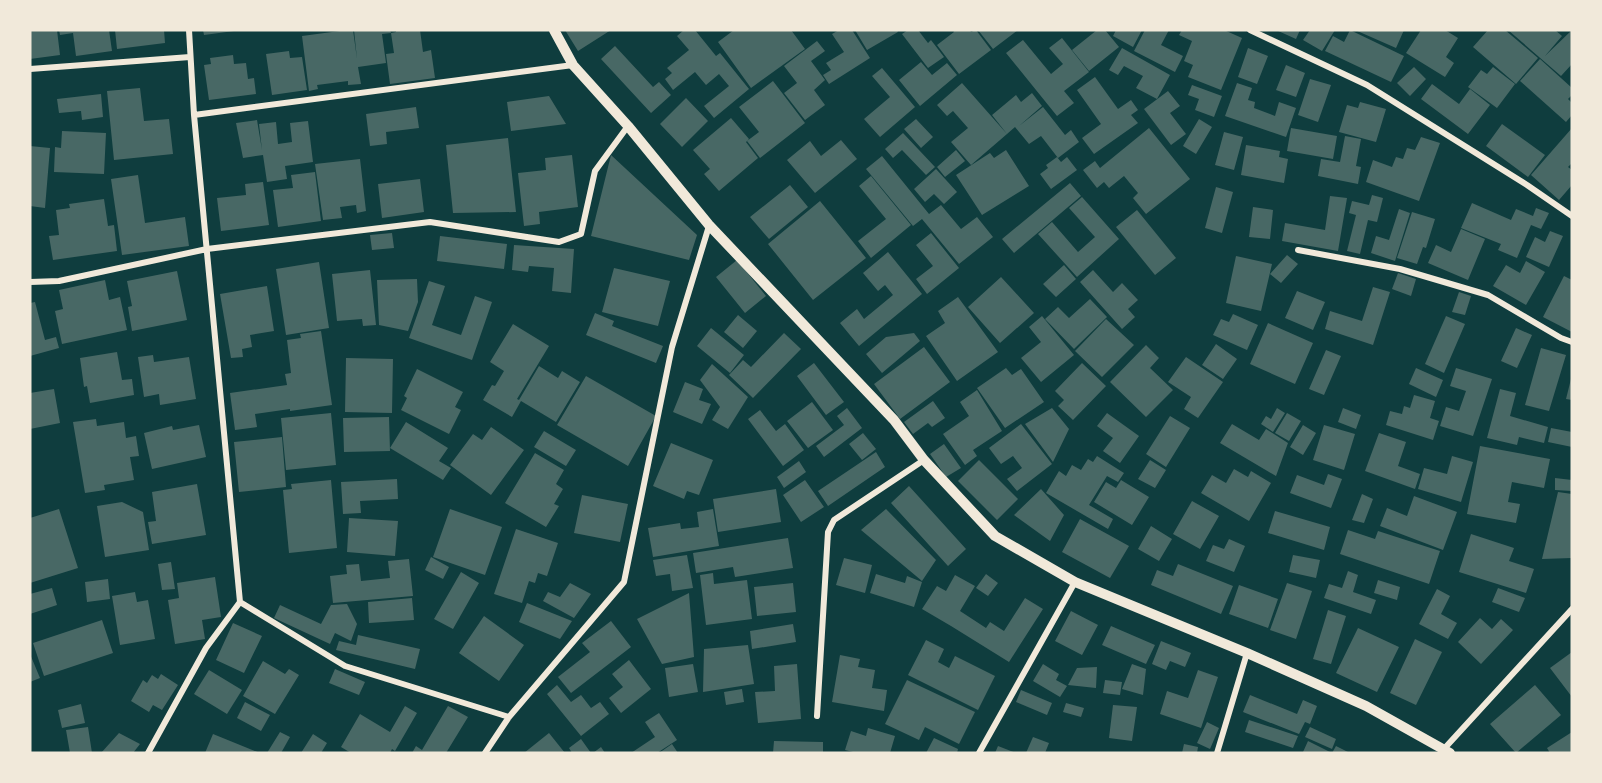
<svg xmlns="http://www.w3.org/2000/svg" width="1602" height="783" font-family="'PT Sans',sans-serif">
	<rect width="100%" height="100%" fill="#0f3d3e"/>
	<path fill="#486865" d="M30,30H57L60,55L30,59Z
		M59,30H109L112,51L76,56L73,33L60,35Z
		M115,30H164L165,43L117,49Z
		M203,30H233L234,31L204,35Z
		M347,30H353L357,59L354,30H390L391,33L382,34L386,63L358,67L361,84L348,85V81L317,85L318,89L309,91L302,36Z
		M396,30H420L423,52L431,50L435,78L390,84L386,54L394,53L391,33L396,32Z
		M565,30H611L578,51Z
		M684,30H695L716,56L720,53L749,89L714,118L704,106L729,86L719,74L706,85L695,72L673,90L665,79L672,73L667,68L689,50L677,36Z
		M734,30H791L805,49L751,88L718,42Z
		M839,30H852L870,58L829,84L823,75L831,70L826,63L844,52L832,34Z
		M855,30H897L898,32L867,50Z
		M908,30H918L928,43L931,40L944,57L928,68L902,34Z
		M953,30H970L971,32L976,30L991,50L959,74L937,45L954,32Z
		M978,30H1018L993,49Z
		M1097,30H1105L1119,47L1089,71L1072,50Z
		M1116,30H1142L1133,47L1113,36Z
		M1145,30H1169L1161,45L1183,56L1175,72L1134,51Z
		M1182,30H1224L1242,38L1221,90L1188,77L1193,65L1184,61L1192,41L1179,35Z
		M1276,30H1300L1296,39Z
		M1310,30H1335L1322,51L1303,40Z
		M1350,30L1404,56L1391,82L1325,51L1333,36L1344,42Z
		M1355,30H1404L1396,48Z
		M1421,30L1436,31L1437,30H1445L1458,38L1446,57L1454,63L1445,77L1406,53Z
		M1488,30H1505L1538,58L1516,84L1473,47Z
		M1508,30H1555L1562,36L1545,56L1572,30V64L1561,76Z
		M1062,38L1089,72L1064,91L1074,103L1057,116L1006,53L1023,40L1051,74L1063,64L1049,48Z
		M817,41L825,51L811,61L825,80L814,90L825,105L805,120L784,93L797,83L784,66Z
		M615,46L653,87L659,82L671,95L651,113L601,59Z
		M1122,48L1170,75L1157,99L1136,88L1143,76L1124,66L1118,75L1109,70Z
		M1248,48L1268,56L1257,84L1238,77Z
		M289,51L290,58L302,57L307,90L272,95L266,54Z
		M233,55L234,64L246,63L248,79L254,78L256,94L209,100L204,65L211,64L210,58Z
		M1540,59L1572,88V95L1568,99L1572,103V115L1566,122L1520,81Z
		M921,62L932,75L947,63L957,75L920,106L899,80Z
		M1286,65L1305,73L1296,97L1276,90Z
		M1414,67L1426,79L1410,96L1397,83Z
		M1493,67L1515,84L1497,108L1468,87L1481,70L1487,74Z
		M882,68L915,107L880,137L864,119L890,97L872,76Z
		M1095,77L1118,109L1131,100L1138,110L1131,115L1138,123L1094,154L1082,138L1101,124L1077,90Z
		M1310,79L1331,85L1318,122L1298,115Z
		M773,81L805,123L760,158L747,141L759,132L739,107Z
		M962,83L1007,134L971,165L951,142L968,128L953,111L947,116L937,105Z
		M1237,83L1252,88L1248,100L1255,102L1254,108L1275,116L1279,102L1296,108L1286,137L1225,116Z
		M1432,84L1459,104L1470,89L1490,105L1468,134L1421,99Z
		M1192,85L1222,96L1214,117L1195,110L1199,99L1188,95Z
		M140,88L144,121L169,119L173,154L114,160L107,91Z
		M1168,91L1180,106L1170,113L1186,134L1171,145L1144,109Z
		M1032,93L1042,106L1019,126L1043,107L1065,135L1071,130L1079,142L1058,158L1041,136L1029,144L1015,127L1007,134L992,115L1016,95L1021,102Z
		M101,94L103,117L82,120L81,111L59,113L57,99Z
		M549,96L566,124L511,131L507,102Z
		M686,98L708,121L682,147L660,124Z
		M1360,102L1386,109L1376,142L1339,132L1347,105L1358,108Z
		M416,107L419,128L386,132L387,144L370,146L366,114Z
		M731,118L749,139L744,144L746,142L758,158L719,191L704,174L710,169L693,150Z
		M916,119L933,137L921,148L904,129Z
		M1199,119L1212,127L1196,154L1183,146Z
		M257,120L262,150L259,124L276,122L278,144L292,142L290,123L308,121L313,162L285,166L287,179L267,182L263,155L243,158L236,123Z
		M1502,124L1545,155L1528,177L1486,146Z
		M1149,128L1190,179L1146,214L1133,198L1138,193L1124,176L1109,188L1104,182L1097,188L1083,170L1095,161L1100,168Z
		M1291,128L1337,136L1333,159L1287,151Z
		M1572,128V163L1568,167L1572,170V185L1559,200L1531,175Z
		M62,131L106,133L104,174L54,172L55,147L61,148Z
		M1224,132L1243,137L1234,170L1215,165Z
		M903,133L935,167L926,175L902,150L893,158L885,149Z
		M1345,136L1361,139L1356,166L1361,167L1358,184L1318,176L1321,159L1340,162Z
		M1421,137L1440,143L1419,201L1366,182L1373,160L1392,167L1396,157L1403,159L1407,148L1415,150Z
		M508,138L516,212L453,213L446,145Z
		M841,140L857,159L815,193L787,160L810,141L821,156Z
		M1246,145L1280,151L1279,157L1288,159L1284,183L1241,175Z
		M30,146L50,148L45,208L30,206Z
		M956,150L965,161L945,177L937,167Z
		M1006,150L1029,186L982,215L956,175L990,153L994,158Z
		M572,155L578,207L539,212L540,224L524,226L518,173L546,170L545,158Z
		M611,155L697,235L689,260L591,236Z
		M882,156L929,214L941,205L961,229L977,217L993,237L959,264L922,219L913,226L866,169Z
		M1057,157L1061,162L1067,157L1077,170L1051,189L1040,174L1048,168L1046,165Z
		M360,159L366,211L357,213L356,205L340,207L342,218L323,220L315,164Z
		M936,169L957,192L944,204L934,194L925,202L914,189Z
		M315,172L321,221L278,227L273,190L293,188L291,175Z
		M138,175L145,223L185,217L189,246L122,255L111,179Z
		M871,176L911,225L871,258L858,241L886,219L859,186Z
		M420,179L424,212L382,218L378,184Z
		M263,182L269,225L221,231L217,198L246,195L245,184Z
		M1070,183L1081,196L1014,253L1002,239Z
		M790,185L808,207L769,239L750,217Z
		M1216,187L1233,192L1222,233L1205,228Z
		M1372,195L1383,198L1377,222L1368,220L1360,254L1347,251L1356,215L1349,213L1352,201L1369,205Z
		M1330,196L1347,198L1338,251L1282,241L1285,223L1325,230Z
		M1082,197L1119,239L1077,277L1038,234L1052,222L1078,252L1095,237L1069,208Z
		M104,199L108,226L114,225L117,251L53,260L49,236L59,235L56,210L70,208L69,204Z
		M820,201L866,258L813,300L768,244Z
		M1472,203L1511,220L1516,209L1533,216L1536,208L1549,213L1541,229L1531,225L1517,258L1498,250L1501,244L1461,228Z
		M1253,207L1273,210L1270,239L1249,237Z
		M1399,209L1410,213L1395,261L1371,253L1376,236L1389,240Z
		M1137,210L1176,258L1155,275L1116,227Z
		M1412,212L1435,219L1426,248L1423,247L1417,264L1397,258Z
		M1461,229L1485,239L1468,280L1428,263L1436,245L1451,252Z
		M1550,231L1563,236L1549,267L1526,257L1535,237L1545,242Z
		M392,233L394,248L372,250L370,235Z
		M931,233L959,268L927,294L916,279L933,266L916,245Z
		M440,236L507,244L504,269L437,261Z
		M514,245L574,249L571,293L552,291L554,268L529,266L528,272L512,270Z
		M888,252L922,294L859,346L840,323L857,309L864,319L893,295L885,285L878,291L863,273Z
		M1287,255L1298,264L1281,283L1270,274Z
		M1236,256L1272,264L1261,311L1226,303Z
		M737,260L766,296L745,313L716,277Z
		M1526,261L1545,272L1526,305L1493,286L1506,265L1520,273Z
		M319,262L329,328L286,335L276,269Z
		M1064,265L1076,279L1056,297L1043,284Z
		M614,268L670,281L658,326L602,312Z
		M370,270L376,325L363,326L362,319L337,321L332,274Z
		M1093,270L1113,292L1122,283L1138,300L1128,309L1135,317L1122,329L1080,282Z
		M177,271L187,320L132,331L128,307L132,306L127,281Z
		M1398,273L1416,279L1411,296L1392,289Z
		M1564,276L1572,280V332L1543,317Z
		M1001,277L1034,313L1000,343L968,307Z
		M417,279L418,302L408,331L379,325L377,280Z
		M105,280L109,300L120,297L127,330L62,344L55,311L63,309L59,290Z
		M429,281L445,286L432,325L461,335L475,296L492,302L472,360L409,338Z
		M267,286L274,331L250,335L252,347L242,349L243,357L231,358L220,294Z
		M1373,287L1390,292L1373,345L1325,329L1330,311L1362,321Z
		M1297,291L1325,302L1313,330L1285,318Z
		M1459,292L1471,296L1465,315L1452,312Z
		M958,297L998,352L957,381L926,336L945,323L938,311Z
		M1090,299L1107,317L1074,349L1045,319L1058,307L1069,318Z
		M35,302L45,340L56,337L59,348L30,356V303Z
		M595,313L614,321L612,326L663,346L656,363L586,335Z
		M1233,314L1258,325L1247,350L1213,335L1221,319L1229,322Z
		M738,315L757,331L743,348L724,332Z
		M1042,316L1074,355L1041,382L1021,358L1041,342L1029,327Z
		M1446,316L1465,324L1444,373L1425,364Z
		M1106,319L1134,345L1102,377L1075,351Z
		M1268,323L1313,343L1295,384L1250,364Z
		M513,324L549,346L517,399L519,400L539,366L558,378L562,371L580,382L556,422L521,401L512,417L483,400L492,385L495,386L504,371L490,362Z
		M711,328L744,355L730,373L697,346Z
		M1516,328L1532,335L1517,368L1501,361Z
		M321,331L332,405L290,411V409L255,414L257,427L235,430L230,393L287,385L285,374L291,373L287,340L301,338L300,334Z
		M784,333L801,349L753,398L729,375L743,360L751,367Z
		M914,333L920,341L882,373L866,354L886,337Z
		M1216,344L1237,359L1223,379L1202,365Z
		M1146,345L1159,358L1150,368L1173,390L1146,417L1110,382Z
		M924,347L950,382L900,419L874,384Z
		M1541,348L1566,355L1549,411L1525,405Z
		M1326,350L1341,356L1324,395L1309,389Z
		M117,352L122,380L132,379L134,395L90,403L87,386L84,387L80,358Z
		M153,355L154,362L189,357L196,399L160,405L159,394L144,397L138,357Z
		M1186,357L1223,382L1198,418L1184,409L1191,397L1168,382Z
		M346,358L393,359L392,413L345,412Z
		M814,363L844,402L826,415L797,376Z
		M1082,363L1106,386L1073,420L1058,406L1064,400L1055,391Z
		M712,364L748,397L728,429L712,420L720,407L700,380Z
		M1006,368L1012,375L1021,369L1044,402L1005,428L977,388Z
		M1416,368L1443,380L1436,397L1409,384Z
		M1456,368L1492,379L1473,436L1440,426L1446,407L1459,411L1466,391L1450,386Z
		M417,369L463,392L455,407L461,410L449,434L401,410L407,398L404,396Z
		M586,376L656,416L628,466L557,425Z
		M1571,379H1572V400L1566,399Z
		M685,382L703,389L699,400L711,404L702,424L673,412Z
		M54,389L60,423L30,429V393Z
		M1500,389L1516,393L1510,416L1548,427L1544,443L1519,437L1517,445L1487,438Z
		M977,390L1002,431L973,450L977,456L965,465L943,434L969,416L960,402Z
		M1414,395L1435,401L1430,418L1439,421L1433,440L1386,425L1390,411L1402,414L1404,406L1410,408Z
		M933,401L945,418L932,427L928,423L913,434L904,422Z
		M812,402L833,430L808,448L787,421Z
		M847,408L862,428L824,457L816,446L844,425L837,416Z
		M1052,408L1069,429L1053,462L1025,424Z
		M1277,408L1285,413L1273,432L1261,424L1266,416L1271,419Z
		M1343,408L1361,415L1356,429L1338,422Z
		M760,410L776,431L785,424L804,450L783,466L748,419Z
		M331,413L336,465L286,470L281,418Z
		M1107,413L1139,436L1120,463L1103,451L1113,438L1097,426Z
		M1287,413L1301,421L1289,441L1275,433Z
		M1170,416L1190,428L1166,467L1146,454Z
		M389,417L390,451L344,452L343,418Z
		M96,419L97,426L124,422L126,438L136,436L139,456L130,457L134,480L104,485L105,490L85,493L73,422Z
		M406,422L448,448L439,461L451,468L443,480L390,448Z
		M1021,424L1052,464L1017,491L1007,479L1022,468L1013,456L1001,464L989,448Z
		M1232,424L1259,440L1266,429L1288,443L1276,476L1220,443Z
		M199,425L206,457L152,469L144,433L172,426L173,430Z
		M1303,425L1316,433L1303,455L1290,447Z
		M1324,425L1355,434L1344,470L1313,460Z
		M491,427L524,450L491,495L450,465L473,434L482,440Z
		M1551,428L1572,432V447L1548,442Z
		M544,431L576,450L566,466L534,447Z
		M863,433L876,449L862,460L849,444Z
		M1379,433L1406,442L1398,466L1420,474L1415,489L1365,471Z
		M282,437L286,487L239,492L234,442Z
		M671,443L713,460L699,495L687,491L684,499L653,486Z
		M944,444L961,468L946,477L930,454Z
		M1480,446L1550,459L1544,488L1512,482L1508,502L1520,504L1516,523L1467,514Z
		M876,452L885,467L828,506L818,491Z
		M535,453L564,470L556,484L563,489L554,504L559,506L546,527L505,503Z
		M1097,456L1124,473L1118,482L1107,476L1089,505L1113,519L1108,529L1046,493L1059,471L1066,476L1072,465L1081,470L1088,459L1093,462Z
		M1452,456L1473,462L1461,502L1418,489L1424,468L1447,474Z
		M979,460L1018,499L997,520L958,481Z
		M1150,460L1166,470L1155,488L1138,479Z
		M799,461L806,472L784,488L777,477Z
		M1234,469L1248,477L1251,471L1271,483L1249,521L1201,493L1212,475L1226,483Z
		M1328,474L1342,479L1331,508L1290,493L1297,475L1324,485Z
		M1555,478L1572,480V491L1555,490Z
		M397,479L398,499L360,501L361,513L343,514L341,482Z
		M331,480L337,548L289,553L283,490L292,489L291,484Z
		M805,480L824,507L801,522L783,495Z
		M1121,480L1149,497L1132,525L1094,502L1106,482L1116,488Z
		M197,484L206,535L152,544L148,522L156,521L152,492Z
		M909,486L966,549L948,566L891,503Z
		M776,489L781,522L718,532L713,499Z
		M1041,489L1064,515L1050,541L1014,515Z
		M1558,492L1572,494V558L1542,559Z
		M1362,494L1373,499L1364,523L1352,520Z
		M582,495L628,504L620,542L574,533Z
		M1414,496L1457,512L1443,550L1380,526L1387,508L1407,516Z
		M1192,501L1219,516L1200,549L1173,534Z
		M122,502L143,512L149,550L105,557L97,506Z
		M59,509L78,568L30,583V518Z
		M450,509L502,527L485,575L433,557Z
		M713,509L719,546L653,557L648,528L680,523L681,529L699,527L697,512Z
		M886,509L936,560L922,581L861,530Z
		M1275,511L1330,527L1324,550L1268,533Z
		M349,518L398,521L395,556L347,552Z
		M1080,519L1129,546L1110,578L1062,552Z
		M1151,526L1172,539L1159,561L1138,549Z
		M516,529L558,543L547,576L538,573L535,583L529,581L522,603L494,594Z
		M1348,530L1375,539L1378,531L1440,551L1429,584L1340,554Z
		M1471,534L1514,548L1509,561L1534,569L1526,593L1459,572Z
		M788,538L793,568L735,577L733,567L696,573L693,553Z
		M1229,539L1245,546L1234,572L1206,561L1213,545L1224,549Z
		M687,555L693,588L672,591L670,574L656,576L653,560Z
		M1293,555L1320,560L1316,578L1289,572Z
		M431,557L449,567L443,579L425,570Z
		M844,558L872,565L865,593L836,585Z
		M409,559L413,596L333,603L330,576L347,574L346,565L359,564L361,581L390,578L388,561Z
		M171,562L175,589L162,590L158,564Z
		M1178,564L1233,586L1221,614L1151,585L1157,570L1173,576Z
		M1348,571L1358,575L1353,592L1376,600L1371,614L1324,598L1329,584L1342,588Z
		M461,572L479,583L453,629L434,619Z
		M713,573L714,584L747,580L752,619L706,625L700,575Z
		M876,574L905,583L907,576L922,582L914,607L870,593Z
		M986,574L998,583L988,596L976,588Z
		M955,575L975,586L960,611L986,628L990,622L1004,631L1025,598L1043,609L1009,662L951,626L922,609L937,586L946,591Z
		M215,577L221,617L202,620L205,639L175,644L168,600L179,598L177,583Z
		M108,579L110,599L87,602L85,582Z
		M1378,580L1400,587L1397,600L1374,593Z
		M570,583L591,594L574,618L543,601L548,592L560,597Z
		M793,583L796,612L757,616L754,587Z
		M1287,583L1312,591L1296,639L1270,630Z
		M1239,585L1278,599L1268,628L1229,614Z
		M52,588L57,605L30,614V594Z
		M1498,588L1525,598L1519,612L1492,602Z
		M1437,589L1450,596L1441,614L1457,623L1448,639L1419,624Z
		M135,592L137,602L148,600L155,639L120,645L112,596Z
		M689,593L694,657L662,664L637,619Z
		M412,598L414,620L369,623L368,602Z
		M527,603L572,621L560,639L519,622Z
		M347,604L357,624L351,641L335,633L330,644L274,618L280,605L321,624L331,605Z
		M1328,610L1346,616L1331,664L1313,659Z
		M1071,611L1098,625L1082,655L1055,641Z
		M484,616L524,645L499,681L459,653Z
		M1480,618L1492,629L1501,619L1513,630L1481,664L1458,642Z
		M102,620L113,653L44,676L33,643Z
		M611,621L631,647L571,693L558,677L590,652L582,643Z
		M233,623L262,636L244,673L216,660Z
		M793,624L796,642L752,649L750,631Z
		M1111,626L1155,645L1146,664L1102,645Z
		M1358,628L1399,647L1377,692L1336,673Z
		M358,635L420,649L415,669L336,650L339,641L356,645Z
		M1415,639L1442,652L1416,705L1390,693Z
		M926,640L944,649L938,662L949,668L955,656L995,676L978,710L908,675Z
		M1161,641L1191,653L1185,667L1170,661L1166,670L1152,664Z
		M748,645L754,684L703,692L704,649Z
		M1572,652V697L1550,668Z
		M30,654L40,678L30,682Z
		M840,655L860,659L858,667L875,670L872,688L887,690L884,711L832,702Z
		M629,660L651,689L621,713L609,698L623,687L612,674Z
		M263,661L285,674L289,669L299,675L275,714L243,696Z
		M693,664L698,692L669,697L665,668Z
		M797,664L801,719L758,723L755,692L775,691L774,666Z
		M1043,664L1059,674L1056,680L1067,686L1060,697L1033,681Z
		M1132,664L1146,669L1143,695L1122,689Z
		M1097,667L1096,688L1068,685L1077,668Z
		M335,669L365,682L359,695L329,683Z
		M209,670L242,690L227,714L194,694Z
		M1198,670L1218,677L1201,728L1160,714L1167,691L1188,698Z
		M161,674L178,685L162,710L153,705L149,712L131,701L143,680L147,683L152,675L158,679Z
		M907,680L975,712L959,744L925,727L919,740L885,724Z
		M1105,680L1122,682L1120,695L1103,693Z
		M557,685L571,702L581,695L591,708L600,702L609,714L581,736L547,694Z
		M1535,685L1561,715L1516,753L1490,724Z
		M742,689L744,702L726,705L724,692Z
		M1021,690L1052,703L1047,715L1016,702Z
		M1250,695L1297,714L1303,700L1317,706L1310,724L1305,722L1299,734L1243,712Z
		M245,702L270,715L261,731L237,718Z
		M1066,703L1084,708L1081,717L1063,712Z
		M81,704L85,723L62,728L58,710Z
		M1113,705L1137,707L1132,741L1109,738Z
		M405,706L417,713L395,751L392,749L390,753H351L341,747L360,714L390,732Z
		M448,706L468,717L446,753H412L416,746L422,750Z
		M659,713L677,740L657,753H631L655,737L645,722Z
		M1249,720L1298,736L1293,748L1245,732Z
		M1207,722L1219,728L1210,749L1197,743Z
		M88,727L92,753H70L66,730Z
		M1310,727L1336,739L1332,749L1305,737Z
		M868,728L895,736L890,753H857L845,750L851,731L866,736Z
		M280,732L290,737L281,753H267Z
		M1572,732V753H1550L1547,748Z
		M119,733L140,744L133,753H101Z
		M549,733L565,753H524Z
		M213,734L260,753H205Z
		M313,734L327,743L321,753H301Z
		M1033,737L1049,743L1045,753H1026Z
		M934,738L958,749L957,753H926Z
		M581,739L591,753H572L569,748Z
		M774,741L823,742V753H773Z
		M1308,741L1332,753L1336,746L1350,753H1304L1303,752Z
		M672,744L678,753H659Z
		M1184,744L1198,747L1197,753H1182Z
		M998,746L1016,753H995Z
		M601,747L605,753H593Z"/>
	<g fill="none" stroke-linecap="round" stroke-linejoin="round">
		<path stroke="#f1e9da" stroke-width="6" d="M1250,30L1367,85L1527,185L1572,216
			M30,69L190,57
			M194,115L573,65
			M1298,250L1400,269L1488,295L1561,338L1572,342
			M30,282L59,281L207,249L430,222L559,242L581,234L595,171L628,126
			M240,602L345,666L509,717
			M817,716L828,532L834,520L924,460
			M1443,750L1572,609
			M148,753L206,648L240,602L194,115L189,30
			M485,753L509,717L624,582L672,347L709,226
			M979,753L1075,582
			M1217,753L1247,653"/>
		<path stroke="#f1e9da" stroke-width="10" d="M554,30L573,65L628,126L709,225L894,420L924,460L995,536L1075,582L1247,653L1366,706L1450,753"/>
	</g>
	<rect width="1602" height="783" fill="none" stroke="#f1e9da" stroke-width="63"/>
</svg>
